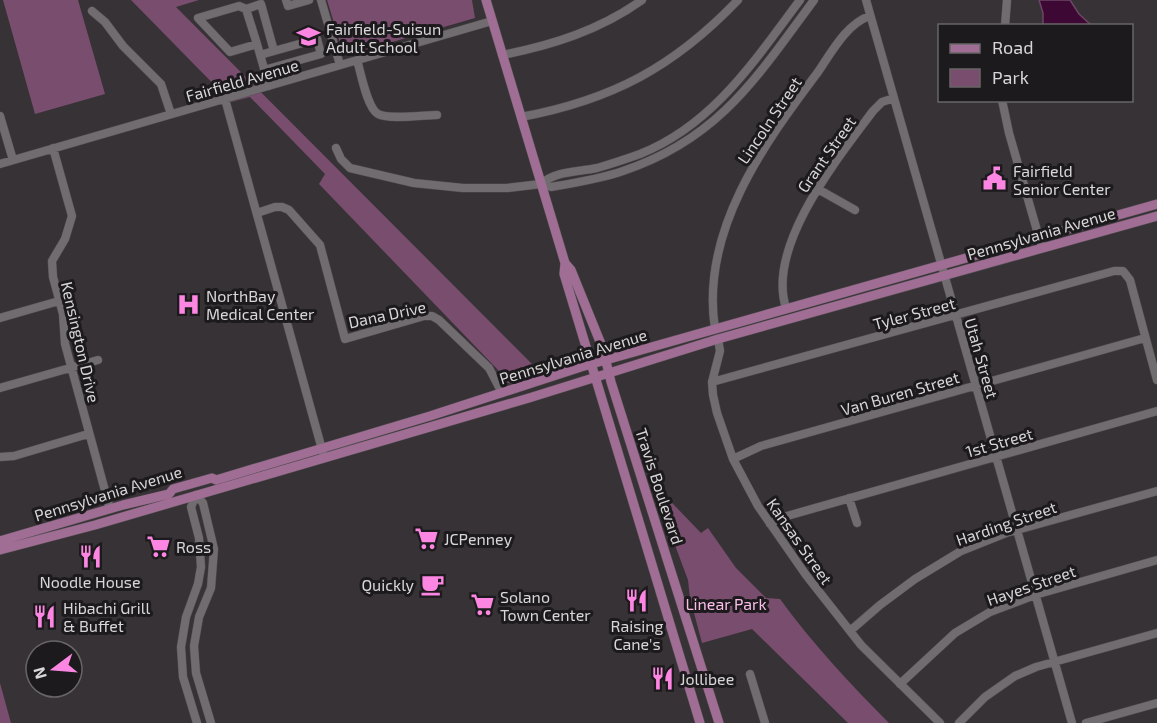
<svg xmlns="http://www.w3.org/2000/svg" width="1157" height="723" font-family="'Exo 2',sans-serif">
	<rect width="100%" height="100%" fill="#373235"/>
	<path fill="#794d6e" d="M3,0H78L105,94L35,114Z
		M131,0H199L176,7L543,375L512,384L505,382L498,370L319,184L325,174L250,97L231,102Z
		M327,0H472L475,18L344,56Z
		M651,481L701,533L708,528L736,568L766,598L780,599C813,644 850,684 889,723H848L752,629L702,643L690,598L688,580Z
		M0,683L11,723H0Z"/>
	<path fill="#3d0834" stroke="#6c4665" stroke-width="1.5" d="M1039,0H1070L1079,14L1091,25H1043V13Z"/>
	<g fill="none" stroke-linecap="round" stroke-linejoin="round">
		<defs>
			<path id="minor" d="M286,0L288,6L309,0
				M321,0L340,65
				M866,0L1072,723
				M246,9L257,44
				M92,11L105,22L123,46L161,84L171,114
				M1005,26L1007,0
				M260,55L274,51L261,4L246,9L239,6L198,18L230,52L257,44L269,86
				M502,55C553,45 600,30 642,0
				M357,60C361,73 367,108 378,114C389,120 424,115 437,115
				M264,70L321,54L317,39L274,51
				M225,99L323,453
				M1002,100L1009,133L1042,248
				M0,116L13,160
				M521,117C612,100 674,67 738,0
				M53,148L72,216L65,239L52,261L53,277L63,314L65,344L110,509
				M336,148L341,159L350,168L414,183L463,188H507L541,184L551,187C575,183 600,179 623,171C719,139 757,77 814,0
				M0,164L492,21
				M541,184C555,171 578,172 597,168C611,164 626,159 640,154C713,125 755,60 800,0
				M816,188L855,210
				M257,213L275,207H282L289,210L320,245L345,339L424,316H432L439,320L489,368L502,393
				M786,308C766,246 838,158 873,111L882,102L894,98
				M0,318L59,301
				M715,329C700,232 763,145 818,72C831,53 847,23 870,16
				M718,339L720,351L712,382L713,395L717,413L733,459L758,506L806,575L861,645L940,723
				M712,382L1114,271H1123L1130,280L1157,380
				M0,388L98,360
				M0,457L14,456L88,434
				M733,459L761,446L1145,338
				M849,498L857,523
				M770,524L780,518L1157,411
				M850,631L880,605L915,579L961,551L1006,533L1157,491
				M750,674L765,723
				M900,684L955,633L990,612L1035,595L1157,560
				M197,723L183,677L181,647L186,617L198,584L201,567L199,538L191,507L196,495L203,503L214,549L211,588L199,617L194,646L196,673L211,723
				M959,723L985,697L1015,676L1036,667L1157,633
				M1086,723L1157,703"/>
			<path id="major" d="M486,0L565,263L564,274L700,723
				M565,263L571,270L603,349L611,382L719,723
				M0,541L123,505L169,494L173,489L212,478L216,480L430,416L581,367L1157,204
				M0,550L95,525L529,398L718,339L1157,216"/>
		</defs>
		<use href="#minor" stroke="#524e51" stroke-width="9"/>
		<use href="#major" stroke="#524e51" stroke-width="10"/>
		<use href="#minor" stroke="#716c70" stroke-width="8"/>
		<use href="#major" stroke="#a06d94" stroke-width="9"/>
	</g>
	<defs>
		<symbol id="school-bare" viewBox="-9 -9 18 18"><path d="M0-5L7-2L0 1L-7-2ZM-4 1L0 2.5L4 1V4Q0 6-4 4Z" fill="#fd86e2" stroke="#1c1a1c" stroke-width="2.5" paint-order="stroke"/></symbol>
		<symbol id="civic-bare" viewBox="-9 -9 18 18"><path d="M-.6-6.5H3V-4.5H.6V-3L4-1V1h2V6H-6V1h2V-1L-.6-3ZM-1.2 2.5V6h2.4V2.5Z" fill="#fd86e2" stroke="#1c1a1c" stroke-width="2.5" paint-order="stroke"/></symbol>
		<symbol id="hospital-bare" viewBox="-9 -9 18 18"><path d="M-5-5h3v3.5h4V-5h3V5h-3V1.5h-4V5h-3Z" fill="#fd86e2" stroke="#1c1a1c" stroke-width="2.5" paint-order="stroke"/></symbol>
		<symbol id="supermarket-bare" viewBox="-9 -9 18 18"><path d="M-6-5.5h2.5l.6 2H6L4.5 2H-2.5L-4.4-4H-6ZM-1.5 3.2a1.3 1.3 0 1 0 .1 0ZM3 3.2a1.3 1.3 0 1 0 .1 0Z" fill="#fd86e2" stroke="#1c1a1c" stroke-width="2.5" paint-order="stroke"/></symbol>
		<symbol id="restaurant-bare" viewBox="-9 -9 18 18"><path d="M-5-6h1v4h1v-4h1v4h1v-4h1v5L-1.5 .5V6h-2V.5L-5-1ZM5-6V6H3V1.5H1.5Q1.5-4 5-6Z" fill="#fd86e2" stroke="#1c1a1c" stroke-width="2.5" paint-order="stroke"/></symbol>
		<symbol id="cafe-bare" viewBox="-9 -9 18 18"><path d="M-5.5-4.5H6V0H3Q3 3.5 0 3.5H-2.5Q-5.5 3.5-5.5 0ZM3-3.2v2h1.7v-2ZM-6 4.5H4V6H-6Z" fill="#fd86e2" stroke="#1c1a1c" stroke-width="2.5" paint-order="stroke"/></symbol>
	</defs>
	<g fill-rule="evenodd">
		<use href="#school-bare" x="292" y="20" width="33" height="33"/>
		<use href="#civic-bare" x="978" y="162" width="33" height="33"/>
		<use href="#hospital-bare" x="172" y="288" width="33" height="33"/>
		<use href="#supermarket-bare" x="410" y="522" width="33" height="33"/>
		<use href="#supermarket-bare" x="142" y="530" width="33" height="33"/>
		<use href="#restaurant-bare" x="74" y="540" width="33" height="33"/>
		<use href="#cafe-bare" x="416" y="568" width="33" height="33"/>
		<use href="#restaurant-bare" x="620" y="584" width="33" height="33"/>
		<use href="#supermarket-bare" x="466" y="588" width="33" height="33"/>
		<use href="#restaurant-bare" x="28" y="600" width="33" height="33"/>
		<use href="#restaurant-bare" x="646" y="662" width="33" height="33"/>
	</g>
	<g text-anchor="middle" dominant-baseline="central" stroke-width="6" stroke-linejoin="round" paint-order="stroke">
		<g font-size="16" fill="#d9d6d8" stroke="#1c1a1c" text-anchor="start">
			<text x="326" y="28">Fairfield-Suisun<tspan x="326" dy="18">Adult School</tspan></text>
			<text x="1013" y="170">Fairfield<tspan x="1013" dy="18">Senior Center</tspan></text>
			<text x="206" y="295">NorthBay<tspan x="206" dy="18">Medical Center</tspan></text>
			<text x="444" y="538">JCPenney</text>
			<text x="176" y="546">Ross</text>
			<text x="90" y="581" text-anchor="middle">Noodle House</text>
			<text x="414" y="584" text-anchor="end">Quickly</text>
			<text x="500" y="596">Solano<tspan x="500" dy="18">Town Center</tspan></text>
			<text x="63" y="607">Hibachi Grill<tspan x="63" dy="18">&amp; Buffet</tspan></text>
			<text x="637" y="625" text-anchor="middle">Raising<tspan x="637" dy="18">Cane's</tspan></text>
			<text x="680" y="678">Jollibee</text>
		</g>
		<g font-size="16" fill="#d9d6d8" stroke="#1c1a1c">
			<text transform="translate(242 80) rotate(-16)">Fairfield Avenue</text>
			<text transform="translate(769 120) rotate(-56)">Lincoln Street</text>
			<text transform="translate(826 154) rotate(-55)">Grant Street</text>
			<text transform="translate(1041 233) rotate(-16)">Pennsylvania Avenue</text>
			<text transform="translate(914 313) rotate(-15)">Tyler Street</text>
			<text transform="translate(387 314) rotate(-12)">Dana Drive</text>
			<text transform="translate(81 342) rotate(77)">Kensington Drive</text>
			<text transform="translate(573 356) rotate(-17)">Pennsylvania Avenue</text>
			<text transform="translate(982 358) rotate(74)">Utah Street</text>
			<text transform="translate(900 393) rotate(-16)">Van Buren Street</text>
			<text transform="translate(999 442) rotate(-16)">1st Street</text>
			<text transform="translate(660 486) rotate(72)">Travis Boulevard</text>
			<text transform="translate(108 493) rotate(-17)">Pennsylvania Avenue</text>
			<text transform="translate(1006 523) rotate(-19)">Harding Street</text>
			<text transform="translate(800 541) rotate(55)">Kansas Street</text>
			<text transform="translate(1031 585) rotate(-19)">Hayes Street</text>
		</g>
		<g font-size="16" fill="#fbbeeb" stroke="#1c1a1c">
			<text x="726" y="603">Linear Park</text>
		</g>
	</g>
	<rect x="938" y="24" width="195" height="78" fill="#1c1a1c" stroke="#686567" stroke-width="1.5"/>
	<rect x="950" y="44" width="30" height="9" fill="#a06d94" stroke="#686567" stroke-width="1.5"/>
	<text x="992" y="54" font-size="18" fill="#d9d6d8">Road</text>
	<rect x="950" y="69" width="30" height="18" fill="#794d6e" stroke="#686567" stroke-width="1.5"/>
	<text x="992" y="84" font-size="18" fill="#d9d6d8">Park</text>
	<g transform="translate(54 669) rotate(254)"><circle r="28" fill="#1c1a1c" stroke="#686567" stroke-width="1.5"/>
	<path d="M0-4.5L10 22L0 15L-10 22Z" fill="#fd86e2"/>
	<text y="-9" font-size="16" font-weight="bold" text-anchor="middle" fill="#d9d6d8">N</text>
	</g>
</svg>
